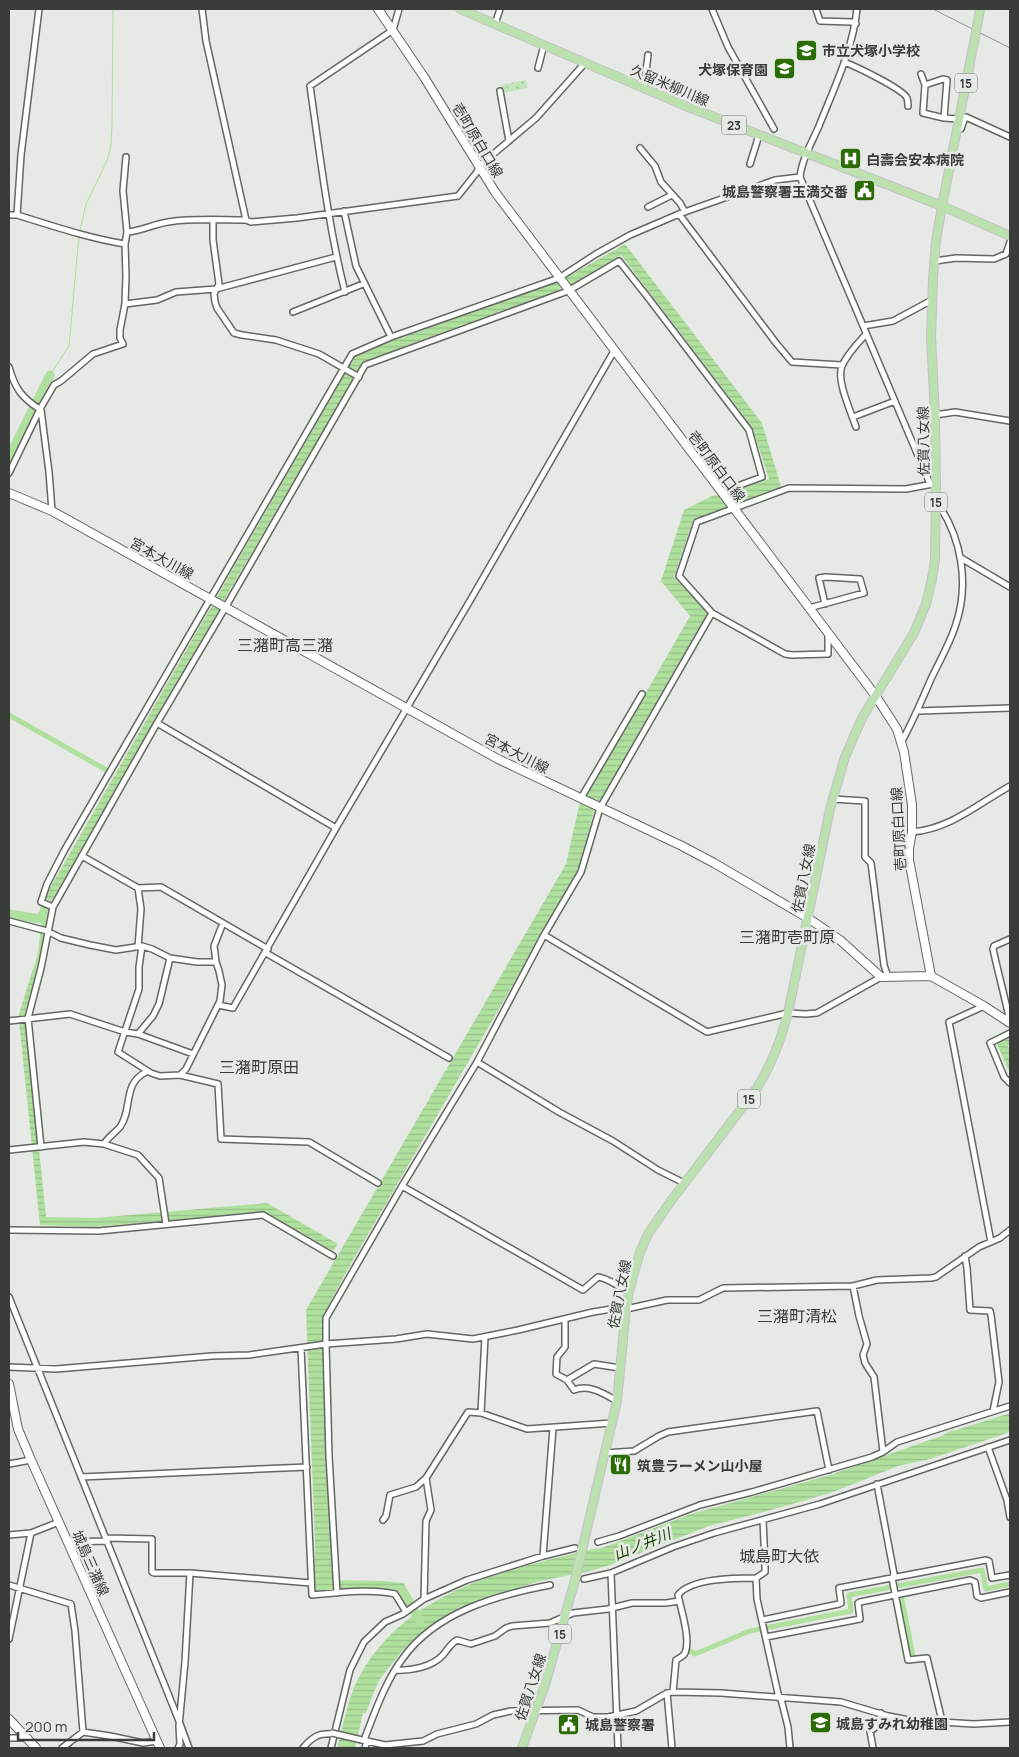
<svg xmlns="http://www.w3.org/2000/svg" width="1019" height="1757" font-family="Manrope,'Noto Sans JP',sans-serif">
	<defs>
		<pattern id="grass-dots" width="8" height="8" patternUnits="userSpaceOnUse" patternTransform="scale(1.25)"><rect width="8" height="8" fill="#c4e5ba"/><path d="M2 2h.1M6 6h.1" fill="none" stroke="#a9c5a1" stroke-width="1.8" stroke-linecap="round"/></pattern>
		<pattern id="water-rules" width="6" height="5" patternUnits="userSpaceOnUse" patternTransform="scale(1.25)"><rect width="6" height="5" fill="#afe09e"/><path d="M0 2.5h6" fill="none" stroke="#97c189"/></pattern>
	</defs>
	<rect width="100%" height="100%" fill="#e6e9e5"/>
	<path fill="url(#grass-dots)" d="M526,80L527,88L503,93L501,85Z"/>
	<path fill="url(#water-rules)" d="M625,244L762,423L781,487L693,520L674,577L709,613L593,814L579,871L345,1274L323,1316L332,1521V1580L382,1581L404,1583L411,1599L406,1602L399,1592L314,1590L315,1543L306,1310L566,864L579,806L594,783L690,616L661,581L684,510L712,496L730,493L769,479L752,427L621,255L574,284L561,288L557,292L363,363L223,602L217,616L55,895L51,901L46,899L50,888L356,354L551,283L559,282Z
		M37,966L38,969L25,1013L46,1217L95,1218L267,1203L338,1244L333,1251L265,1212L94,1227L40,1225L19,1020V1014L33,969Z
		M1010,1036V1044L1008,1046L1010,1051V1073L996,1042Z
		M1010,1413V1432L930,1459L898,1466L833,1492L778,1508L709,1526L610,1565L590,1571L540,1581L486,1598L446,1617L425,1631L403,1650L379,1680L367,1710L366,1713H363L355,1748H337C343,1727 348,1698 358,1679C404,1591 505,1570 593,1549L602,1548L691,1514L830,1475L941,1436L951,1431L952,1429L953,1431Z"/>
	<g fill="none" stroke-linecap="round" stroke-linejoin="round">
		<path stroke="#afe09e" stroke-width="1" d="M80,231L86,204L107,161L111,145L112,125L113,9
			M50,375L69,346L79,235"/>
		<path stroke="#afe09e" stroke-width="5" d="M9,715L108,771
			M35,972L40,955L44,922L41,919
			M901,1595L913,1656
			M690,1651L695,1654L750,1631L851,1611L849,1595L982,1570L986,1589L1010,1584"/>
		<path stroke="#afe09e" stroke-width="9" d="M9,457L50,375
			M9,914L41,919L46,906
			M403,1591L420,1621"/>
		<defs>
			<path id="street" d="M202,9L206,41L246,220
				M712,9L728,47L774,129
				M816,9L820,21L852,22L856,24
				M857,9C853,49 834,88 819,126C812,142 802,159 800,177L930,484
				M495,24L500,9
				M844,62C855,66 903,89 907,98C908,101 908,103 908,106
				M538,68L544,45
				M921,74L925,85
				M644,88L648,55
				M500,91L509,141
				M944,118L947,80L943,79L925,85L923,113L944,118L959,119
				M957,129H961L964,120L966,117L1010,137
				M640,148L655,166L661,182L680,203L685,212
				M750,164L759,135
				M648,207L672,195
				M344,211L356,266L391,337
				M679,214L776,343L792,362L842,365
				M9,215H17C53,226 88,238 125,244
				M17,215L21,155L39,9
				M213,220V240L219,284L214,294L215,302L217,308L234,333L242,335L276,340L319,354L359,377
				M127,232C141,231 154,224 168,222C194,218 220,220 246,220L251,222L297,218L458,196L477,172L479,166L536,118L585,63
				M935,261L956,258L994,259L1006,254L1010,242
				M345,292C328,225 320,155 310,86L393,30L399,9
				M125,304L157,300L176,292L216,289L336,257
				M293,312L363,284
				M863,326L893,321L932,300
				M9,367C15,389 22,398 41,410L49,472L52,511
				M935,415L955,412L1010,421
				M853,417L895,401
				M856,427C851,412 836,380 842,366C847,354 858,343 866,334
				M9,473L40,409L54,385L61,381L93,354L123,344L120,338V330L125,304L126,276L125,244L127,232L123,191L126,157
				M961,558L1010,587
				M809,608L864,593L860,579L826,577L819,578L825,604
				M828,633V654L792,655L785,654L712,613L679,576L697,522L789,488L906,489L933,484
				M918,711L1010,708
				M157,723L336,828
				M902,741C913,721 922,700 931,679C939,662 949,645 955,627C970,585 962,537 936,501
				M581,798L642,694
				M832,799L865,801V857L871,863L884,965L888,977
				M912,832C950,829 978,804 1010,786
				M82,856L138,888L161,887L268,949
				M53,907L41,902L47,884L64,851L352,354L391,337L559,278L596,254L630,235L679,214L775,180L800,177
				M9,921L47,931L61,938L90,945L116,950L142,946L152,949L170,958L197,962H216L219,971L222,985L220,1001L186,1069L180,1075
				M544,935L707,1032L788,1013L806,1014L817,1013L881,977
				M142,946L139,967V989L118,1052L151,1073L160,1076L180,1075L218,1084L221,1139L309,1142L378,1183
				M138,947L141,909L138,888
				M266,953L449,1058
				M216,962L214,946L223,923
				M218,1005L233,1008L336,828L471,599L614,351
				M984,1006L949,1022L991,1242
				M9,1021L70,1014L125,1032L138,1034L193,1054
				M1008,1021L1009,1017C1004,994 998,972 993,949L994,946L1010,939
				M1010,1033L990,1043L1004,1077L1010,1083
				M138,1034L153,1016L159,1004L170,958
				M477,1062L559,1112L613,1141L658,1170L684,1183
				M104,1144C108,1137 115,1133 120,1127C133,1109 122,1084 146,1072
				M41,1147L28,1018L41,968L53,907L157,723L225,608L365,365L568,291L619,261L646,295L749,430L762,477L721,492
				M9,1150L84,1142L104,1144L138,1155L159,1178L166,1224
				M402,1186L583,1290L598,1277C611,1279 617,1287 629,1291
				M9,1230L99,1231L263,1215L333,1256
				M965,1256L967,1268L970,1310L990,1311L991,1315L999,1382L993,1411
				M853,1286L859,1316L867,1344L863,1355L865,1363L874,1377L883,1452
				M9,1297L179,1721L189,1748
				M626,1309L667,1300H699L723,1288L853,1286L877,1280L931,1278L936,1277L979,1247L1000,1238L1010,1230
				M565,1319V1347L557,1357L556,1374L567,1380L574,1390C589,1384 603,1393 617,1401
				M301,1348L312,1595C335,1593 372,1588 395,1594L406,1612
				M9,1367L56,1369L212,1356L249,1355L326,1344L396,1339L427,1334L473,1339L518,1330L593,1312L618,1308
				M567,1380L594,1364L620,1368
				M481,1413L485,1337
				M988,1447L1007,1500L1010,1517
				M605,1453L634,1451L659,1436L668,1432L817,1411L829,1470
				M9,1464L31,1460
				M81,1477L307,1467
				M877,1484L894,1574L892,1578L908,1660L927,1658L942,1721
				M383,1520L386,1516L390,1495L416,1487L426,1478L468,1412L481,1413L527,1429L612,1423
				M9,1535L31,1533L59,1522
				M106,1538L152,1539V1572L154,1573H190L311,1583
				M68,1542L107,1541
				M598,1542L619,1536L700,1505L752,1492L872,1457L883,1452L897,1442L1010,1406
				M543,1556L553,1428
				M611,1573L618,1748
				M756,1578L757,1599L779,1698
				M584,1579L611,1573L673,1547L714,1533L820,1504L1010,1440
				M9,1585L71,1604L75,1631L83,1732
				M337,1593L329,1456L326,1344V1318L402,1186L477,1062L544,935L581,872L600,808L712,613
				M424,1599L426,1521L431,1510L426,1478
				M762,1620L839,1604L841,1603L839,1588L986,1560L989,1561L992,1578L1010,1575
				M766,1637L860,1619L858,1603L860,1602L970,1580L975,1582L977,1596L981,1598L1010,1592
				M9,1639L31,1533
				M395,1670C411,1671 432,1667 443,1655C448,1649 450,1644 457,1640L471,1644L495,1636L506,1628L512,1626L550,1623L573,1613L608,1609L632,1603H666L679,1601
				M673,1692L676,1660C679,1658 683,1657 685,1653C691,1639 681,1610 678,1595C691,1578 736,1578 756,1578L765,1572V1564L763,1520
				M667,1693L672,1748
				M781,1699L788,1727L790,1748
				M9,1738H26
				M362,1740L385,1745L423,1741L437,1734L476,1724L493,1715L511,1711L578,1710L593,1717H608L636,1711L667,1693L673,1692L721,1693L841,1702L888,1716L909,1720L974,1724L1010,1722
				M364,1740C375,1712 385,1682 403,1658C436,1612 497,1595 550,1585
				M62,1748L83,1732L110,1736L143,1743L157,1741
				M178,1748L180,1744L179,1726L185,1662L190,1573
				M303,1748C312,1737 318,1733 334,1734
				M331,1748L350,1670L364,1642L385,1622L403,1614L424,1599L467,1580L543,1556L575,1548
				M365,1748L367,1741
				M873,1748L870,1731C877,1728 880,1720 881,1713"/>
			<path id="secondary" d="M378,9L424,77L495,192L875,695L897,729L904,752L912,805V832L909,848V860L931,976
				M9,493L52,511L498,759L682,846L714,863L808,918L840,940L881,977L931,976L984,1006L1010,1023
				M9,1384L18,1429L31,1460L160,1748
				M9,1719L36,1748"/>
			<path id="primary" d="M460,9L683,105L942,206L1010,236
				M978,21L980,9
				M522,1748L545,1685L574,1584L617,1401L626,1309L629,1291L640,1252L648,1234L671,1201L757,1088C772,1064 781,1040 788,1013L830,809L845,757L862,718L914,633L926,604L932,579L935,560L936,484L935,415L931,337L933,279L936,241L942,206L975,37"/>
		</defs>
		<use href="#street" stroke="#646763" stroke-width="8"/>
		<use href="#secondary" stroke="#646763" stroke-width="10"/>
		<use href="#primary" stroke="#c4c4c4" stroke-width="10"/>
		<use href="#street" stroke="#fff" stroke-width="5"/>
		<use href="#secondary" stroke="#fff" stroke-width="8"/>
		<use href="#primary" stroke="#bce0af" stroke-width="8"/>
		<path stroke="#919491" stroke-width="1" d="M933,9L1010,48"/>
		<defs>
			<path id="street-bridge" d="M332,1733L362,1740"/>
			<path id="primary-bridge" d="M975,37L978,21"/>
		</defs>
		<use href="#street-bridge" stroke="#646763" stroke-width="8" stroke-linecap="butt"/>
		<use href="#primary-bridge" stroke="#c4c4c4" stroke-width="10" stroke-linecap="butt"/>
		<use href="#street-bridge" stroke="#fff" stroke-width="5"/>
		<use href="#primary-bridge" stroke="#bce0af" stroke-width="8"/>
	</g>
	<defs>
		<symbol id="school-square" viewBox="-11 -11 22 22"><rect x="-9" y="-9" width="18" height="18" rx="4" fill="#2b6d04" stroke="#e6e9e5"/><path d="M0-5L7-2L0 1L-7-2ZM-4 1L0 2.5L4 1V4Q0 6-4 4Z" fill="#fff"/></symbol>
		<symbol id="hospital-square" viewBox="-11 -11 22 22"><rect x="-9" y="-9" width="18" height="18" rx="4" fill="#2b6d04" stroke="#e6e9e5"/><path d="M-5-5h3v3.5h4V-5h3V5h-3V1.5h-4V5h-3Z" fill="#fff"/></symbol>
		<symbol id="civic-square" viewBox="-11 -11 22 22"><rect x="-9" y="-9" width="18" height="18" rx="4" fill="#2b6d04" stroke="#e6e9e5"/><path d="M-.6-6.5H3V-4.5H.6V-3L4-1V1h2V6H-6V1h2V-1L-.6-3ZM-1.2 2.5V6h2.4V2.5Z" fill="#fff"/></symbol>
		<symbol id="restaurant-square" viewBox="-11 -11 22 22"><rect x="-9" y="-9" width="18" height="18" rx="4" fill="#2b6d04" stroke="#e6e9e5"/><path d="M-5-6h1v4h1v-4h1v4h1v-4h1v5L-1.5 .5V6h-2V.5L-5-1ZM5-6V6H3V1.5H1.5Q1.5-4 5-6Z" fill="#fff"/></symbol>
	</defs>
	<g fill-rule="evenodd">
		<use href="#school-square" x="794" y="38" width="25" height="25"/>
		<use href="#school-square" x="772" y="56" width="25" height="25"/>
		<use href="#hospital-square" x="838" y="146" width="25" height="25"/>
		<use href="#civic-square" x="852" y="178" width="25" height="25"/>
		<use href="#restaurant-square" x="608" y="1452" width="25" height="25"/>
		<use href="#school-square" x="808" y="1710" width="25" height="25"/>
		<use href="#civic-square" x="556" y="1712" width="25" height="25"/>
	</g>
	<g text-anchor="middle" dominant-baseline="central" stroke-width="5" stroke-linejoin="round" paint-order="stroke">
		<g fill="#e6e9e5" stroke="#6e706d" stroke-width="1">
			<rect x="955" y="73.5" width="22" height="19" rx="4"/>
			<rect x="721.5" y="115.5" width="25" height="19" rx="4"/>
			<rect x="925" y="492.5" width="22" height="19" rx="4"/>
			<rect x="738" y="1089.5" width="22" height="19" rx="4"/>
			<rect x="549" y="1624.5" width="22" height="19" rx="4"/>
		</g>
		<g font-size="12" font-weight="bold" fill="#3a3c3a">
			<text x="966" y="83">15</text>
			<text x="734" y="125">23</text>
			<text x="936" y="502">15</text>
			<text x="749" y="1099">15</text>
			<text x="560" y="1634">15</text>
		</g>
		<g font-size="14" font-weight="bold" fill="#3a3c3a" stroke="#e6e9e5" text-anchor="start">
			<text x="822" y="50">市立犬塚小学校</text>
			<text x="768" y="69" text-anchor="end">犬塚保育園</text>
			<text x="866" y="159">白壽会安本病院</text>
			<text x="848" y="191" text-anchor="end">城島警察署玉満交番</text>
			<text x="637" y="1465">筑豊ラーメン山小屋</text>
			<text x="836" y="1723">城島すみれ幼稚園</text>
			<text x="585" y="1724">城島警察署</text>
		</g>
		<g font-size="14" fill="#3a3c3a" stroke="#e6e9e5">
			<text transform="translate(670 85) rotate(23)">久留米柳川線</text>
			<text transform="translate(478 140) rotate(59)">壱町原白口線</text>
			<text transform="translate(923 441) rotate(-91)">佐賀八女線</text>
			<text transform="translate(717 466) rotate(53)">壱町原白口線</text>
			<text transform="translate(162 558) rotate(29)">宮本大川線</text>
			<text transform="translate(517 753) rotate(27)">宮本大川線</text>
			<text transform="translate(898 829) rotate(-93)">壱町原白口線</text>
			<text transform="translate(803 878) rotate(-79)">佐賀八女線</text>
			<text transform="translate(619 1294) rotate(-79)">佐賀八女線</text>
			<text transform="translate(91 1563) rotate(66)">城島三潴線</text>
			<text transform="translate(530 1687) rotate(-72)">佐賀八女線</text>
		</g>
		<g font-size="15" font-style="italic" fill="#1a4703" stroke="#e6e9e5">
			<text transform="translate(642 1544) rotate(-22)">山ノ井川</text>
		</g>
		<g font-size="16" fill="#3a3c3a" stroke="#e6e9e5">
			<text x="285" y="645">三潴町高三潴</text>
			<text x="787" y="937">三潴町壱町原</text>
			<text x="259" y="1067">三潴町原田</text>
			<text x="797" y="1316">三潴町清松</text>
			<text x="779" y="1556">城島町大依</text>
		</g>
	</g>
	<rect width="1019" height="1757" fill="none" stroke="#3a3c3a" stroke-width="20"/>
	<path d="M18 1732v8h136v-8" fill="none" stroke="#3a3c3a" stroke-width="2.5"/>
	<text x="25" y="1732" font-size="15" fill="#3a3c3a" stroke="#e6e9e5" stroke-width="4" paint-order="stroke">200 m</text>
</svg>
